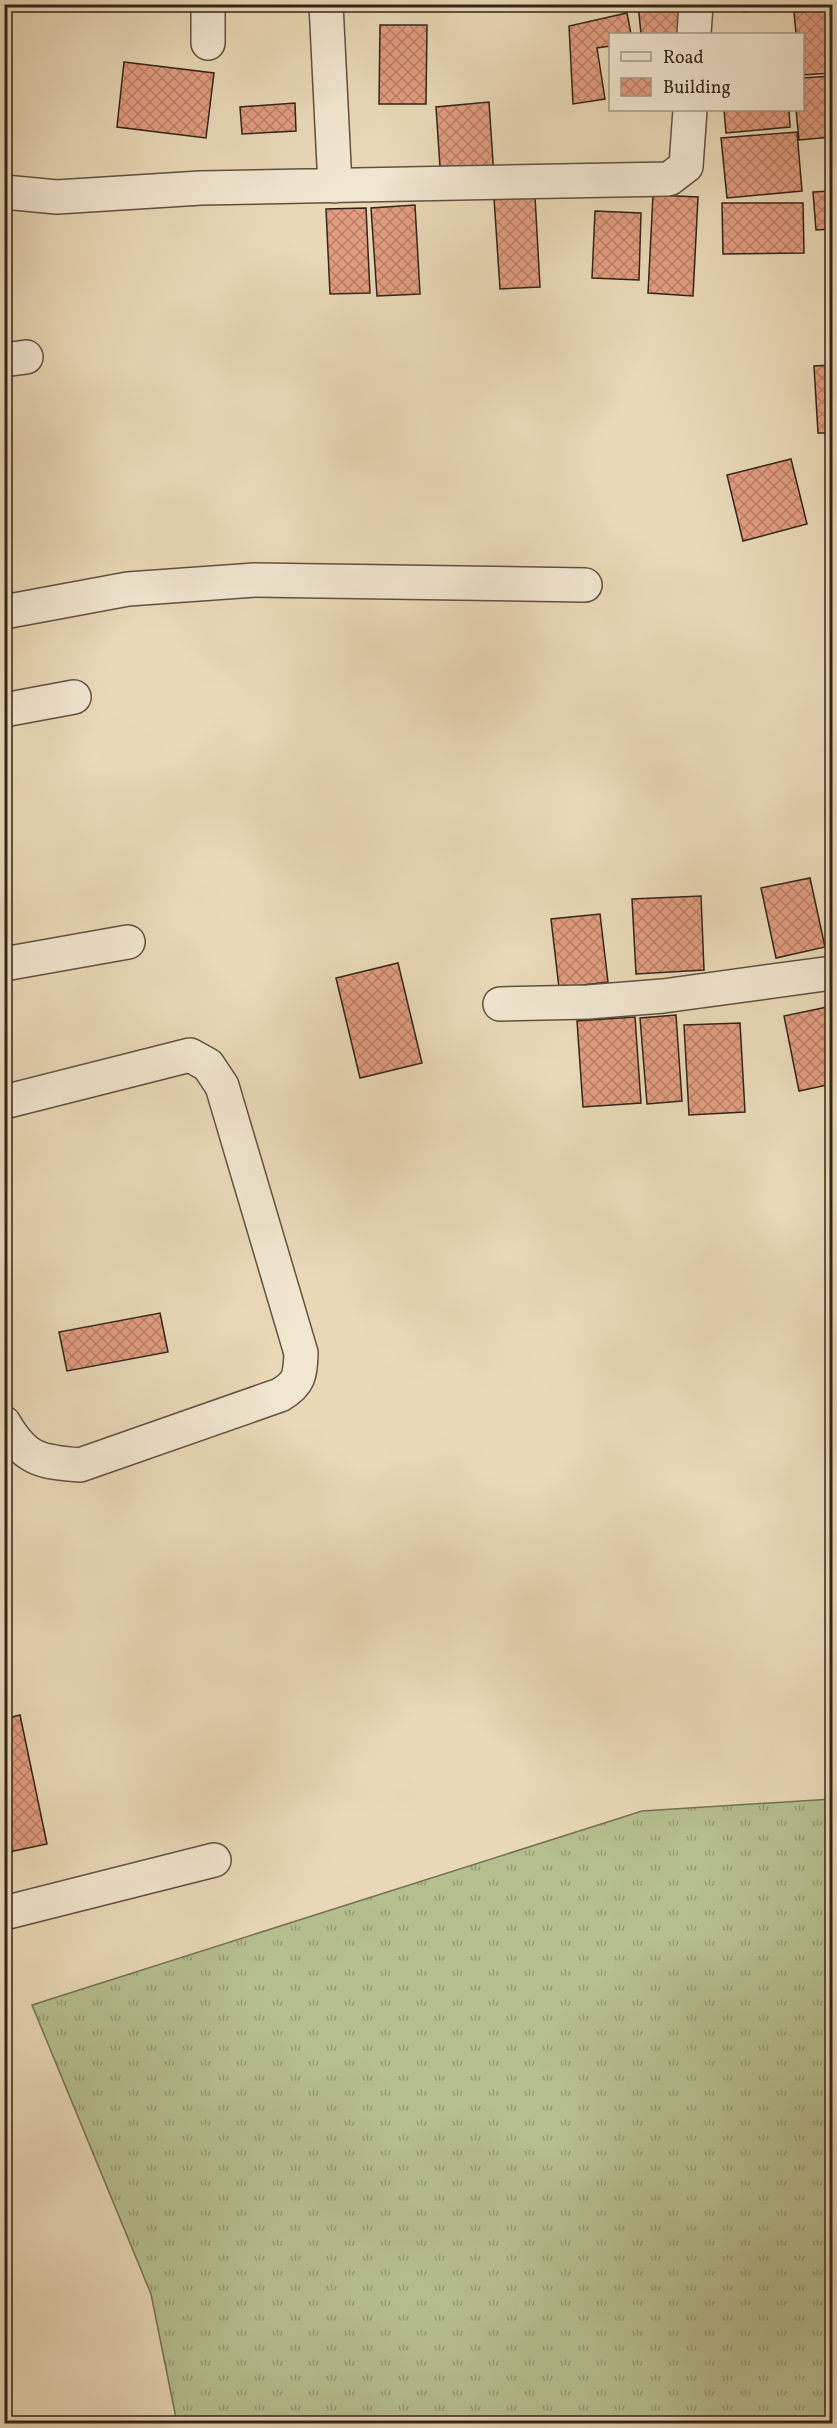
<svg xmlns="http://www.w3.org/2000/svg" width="837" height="2428" font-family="Vollkorn,serif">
	<defs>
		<pattern id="grass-tufts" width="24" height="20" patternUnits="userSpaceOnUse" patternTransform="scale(1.5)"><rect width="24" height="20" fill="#b6bf8f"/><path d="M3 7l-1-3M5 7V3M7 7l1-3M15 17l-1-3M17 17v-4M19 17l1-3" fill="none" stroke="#959b74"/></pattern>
		<pattern id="building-cross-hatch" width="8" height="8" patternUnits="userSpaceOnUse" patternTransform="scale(1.5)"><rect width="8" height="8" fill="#e29d80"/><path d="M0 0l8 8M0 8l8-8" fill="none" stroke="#b88068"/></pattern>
	</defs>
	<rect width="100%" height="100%" fill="#e9d9b7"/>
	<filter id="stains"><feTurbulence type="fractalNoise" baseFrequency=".00333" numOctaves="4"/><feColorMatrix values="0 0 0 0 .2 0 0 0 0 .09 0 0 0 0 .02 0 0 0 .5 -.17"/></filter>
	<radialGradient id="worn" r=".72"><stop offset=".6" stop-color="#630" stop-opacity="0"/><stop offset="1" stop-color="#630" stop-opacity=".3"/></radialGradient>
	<path fill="url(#grass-tufts)" stroke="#757254" stroke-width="1.5" d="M832,1799V2423H177L151,2294L32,2005L642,1811Z"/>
	<path fill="url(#building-cross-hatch)" stroke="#342419" stroke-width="1.5" d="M638,4H681L684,34H641Z
		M743,4H808L744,12Z
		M832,9V73L802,75V34H796L794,12Z
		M627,13L631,34H610V46L597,48L605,99L573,104L569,26Z
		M380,25H427L426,104H379Z
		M124,62L214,73L206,138L117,127Z
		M832,76V137L799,140L796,110H802V78Z
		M489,102L494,177L441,182L436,107Z
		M295,103L296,131L242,134L240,107Z
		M724,110H789L790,127L726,133Z
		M797,132L802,191L727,198L721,138Z
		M832,191V229L816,230L813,192Z
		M653,195L698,197L693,296L648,293Z
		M535,196L540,287L500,289L494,198Z
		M722,203H803L804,253L723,254Z
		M415,205L420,294L377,296L371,208Z
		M366,208L370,293L330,294L326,209Z
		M595,211L641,213L639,280L592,278Z
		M832,365V433H818L814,366Z
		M791,459L807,524L743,541L727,475Z
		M810,878L825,947L776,958L761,888Z
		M701,896L704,970L636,974L632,899Z
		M600,914L608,982L559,988L551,919Z
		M398,963L422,1063L360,1078L336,978Z
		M832,1006V1084L799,1091L784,1016Z
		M676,1015L682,1101L647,1104L640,1018Z
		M635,1017L641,1103L583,1107L577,1021Z
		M740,1023L745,1112L689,1115L684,1025Z
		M160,1313L168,1352L67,1371L59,1332Z
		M4,1601L10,1621L4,1623Z
		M20,1715L47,1844L4,1853V1719Z"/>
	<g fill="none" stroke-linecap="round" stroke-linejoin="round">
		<defs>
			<path id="minor" d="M326,4L335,186
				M694,34L696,4
				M208,43V4
				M4,192L57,197L201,188L669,179L686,166L690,110
				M4,360L26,357
				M4,612L128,589L255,580L585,585
				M4,710L74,697
				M4,964L128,942
				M500,1004L588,1002L663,996L832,973
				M4,1102L190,1055L208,1065L222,1086L301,1353C300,1375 300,1383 280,1395L80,1465C39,1462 25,1459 4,1423
				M4,1913L214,1860"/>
		</defs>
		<use href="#minor" stroke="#615140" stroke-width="36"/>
		<use href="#minor" stroke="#f1e6d0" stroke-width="33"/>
	</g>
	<rect width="837" height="2428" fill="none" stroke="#e9d9b7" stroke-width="24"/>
	<rect x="6" y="6" width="825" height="2416" fill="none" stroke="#342419" stroke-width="3"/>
	<rect x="12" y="12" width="813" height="2404" fill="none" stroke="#342419" stroke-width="1.5"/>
	<rect x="609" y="33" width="195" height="78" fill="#f1e6d0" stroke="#a59887" stroke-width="1.5"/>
	<rect x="621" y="52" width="30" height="9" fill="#f1e6d0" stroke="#a59887" stroke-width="1.5"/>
	<text x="663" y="63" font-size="18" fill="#342419">Road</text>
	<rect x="621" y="78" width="30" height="18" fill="url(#building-cross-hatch)" stroke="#a59887" stroke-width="1.5"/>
	<text x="663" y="93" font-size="18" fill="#342419">Building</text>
	<rect width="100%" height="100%" filter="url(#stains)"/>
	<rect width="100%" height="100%" fill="url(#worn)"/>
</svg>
